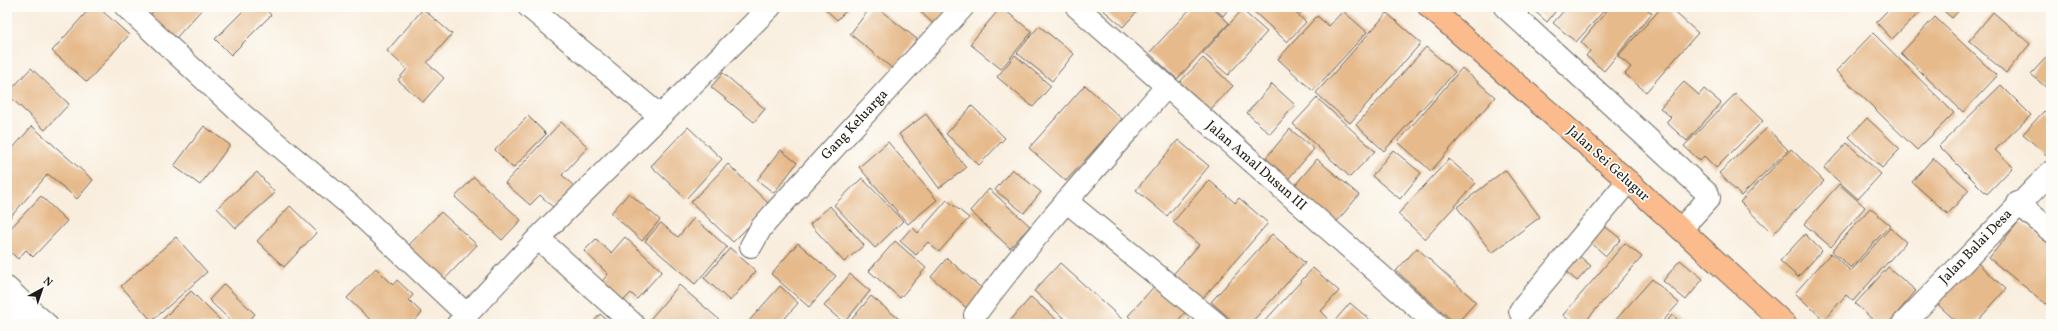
<svg xmlns="http://www.w3.org/2000/svg" width="2058" height="331" font-family="Vollkorn,serif">
	<rect width="100%" height="100%" fill="#fdfcf7"/>
	<filter id="ink" filterUnits="userSpaceOnUse"><feTurbulence type="fractalNoise" baseFrequency=".025" numOctaves="2"/><feDisplacementMap in="SourceGraphic" scale="8" xChannelSelector="R" yChannelSelector="G"/><feConvolveMatrix kernelMatrix="1 2 1 2 8 2 1 2 1" color-interpolation-filters="sRGB"/></filter>
	<filter id="wash" filterUnits="userSpaceOnUse"><feTurbulence type="fractalNoise" baseFrequency=".012" numOctaves="4" result="noise"/><feDisplacementMap in="SourceGraphic" scale="16" xChannelSelector="R" yChannelSelector="G"/><feGaussianBlur stdDeviation="0.9" result="paint"/><feColorMatrix in="noise" values="0 0 0 0 0 0 0 0 0 0 0 0 0 0 0 0 0 1.4 0 .05"/><feComposite in="paint" operator="in"/></filter>
	<g filter="url(#wash)">
		<rect width="100%" height="100%" fill="#f9eede"/>
		<g id="blocks">
			<path fill="#e6ba8b" d="M91,7H98L129,35L87,82L52,51Z
				M157,7H204L175,39L150,15Z
				M247,7H264L271,15L231,55L215,39Z
				M823,7H850L837,20Z
				M871,7H876L917,39L893,69L850,34Z
				M915,7H954L937,27Z
				M1001,7L1032,32L1001,69L970,44Z
				M1100,7H1141L1123,27Z
				M1192,7H1211L1229,23L1177,79L1149,53Z
				M1213,7H1230L1223,16Z
				M1249,7H1289L1306,22L1287,42Z
				M1293,7H1307L1300,14Z
				M1530,7H1559L1547,22Z
				M1567,7H1607L1576,42L1553,23Z
				M1610,7H1644L1652,13L1604,71L1586,56L1590,51L1581,42Z
				M1662,7H1669L1698,33L1646,92L1625,74L1631,67L1618,56Z
				M1891,7H1921L1923,9L1892,39L1876,22Z
				M1939,7H1962L1952,18Z
				M423,9L452,34L427,63L444,78L423,102L398,80L407,69L387,51Z
				M1242,10L1267,32L1228,75L1203,53Z
				M1343,11L1367,32L1313,91L1278,59L1317,16L1329,26Z
				M1993,12L2030,44L2006,73L1969,41Z
				M1387,13L1421,43L1350,123L1316,93Z
				M1935,17L1997,76L1963,112L1901,53Z
				M1039,26L1074,54L1052,81L1017,53Z
				M1873,33L1954,113L1917,150L1836,71Z
				M1426,47L1455,72L1384,151L1356,125Z
				M2051,52V92L2031,74Z
				M1015,55L1051,86L1033,107L997,77Z
				M1203,58L1233,86L1204,116L1174,88Z
				M31,68L69,104L45,130L7,94Z
				M1462,68L1495,97L1431,171L1398,142Z
				M723,73L765,109L754,122L711,87Z
				M1684,82L1699,95L1704,89L1721,103L1687,141L1666,122L1671,117L1660,108Z
				M1272,84L1295,105L1270,134L1247,113Z
				M1085,85L1122,119L1066,181L1029,148Z
				M2001,85L2031,115L1995,150L2013,167L1987,194L1939,146Z
				M1735,94L1763,121L1716,168L1704,156L1700,161L1684,146Z
				M1317,98L1375,151L1350,177L1293,124Z
				M972,106L1005,138L979,165L946,134Z
				M2044,111L2051,117V159L2023,134Z
				M926,114L966,168L939,188L899,134Z
				M528,116L546,134L513,168L495,150Z
				M1867,118L1900,149L1882,168L1849,137Z
				M561,122L588,147L562,175L576,188L556,210L540,195L530,205L505,183Z
				M32,126L93,180L77,199L48,174L7,221V155Z
				M204,126L230,145L200,185L174,166Z
				M688,127L722,159L686,199L651,166Z
				M1767,128L1788,150L1741,196L1719,173Z
				M1290,129L1314,149L1283,185L1260,165Z
				M1178,140L1209,166L1167,216L1136,190Z
				M888,142L937,200L908,224L859,167Z
				M1847,143L1881,174L1858,199L1824,168Z
				M1791,149L1824,181L1773,234L1740,202Z
				M781,150L797,163L774,193L757,180Z
				M1393,150L1421,173L1400,199L1372,176Z
				M1933,158L1969,190L1948,214L1912,182Z
				M1317,159L1359,195L1333,226L1291,190Z
				M1449,159L1476,183L1425,239L1398,214Z
				M728,164L770,205L733,242L691,202Z
				M1012,169L1041,192L1024,213L995,190Z
				M1505,170L1540,217L1492,253L1457,207Z
				M257,172L275,193L236,228L217,208Z
				M474,177L521,220L502,240L455,197Z
				M862,178L903,221L875,248L834,205Z
				M1209,180L1235,203L1239,198L1268,223L1197,305L1168,280L1199,245L1173,222Z
				M1839,184L1865,207L1831,247L1804,224Z
				M989,189L1030,226L1010,248L970,211Z
				M629,193L660,220L642,241L611,213Z
				M41,196L67,221L33,257L26,250L18,259L7,249V232Z
				M947,200L969,218L939,252L928,242L916,255L900,241L912,227L918,233Z
				M290,206L317,232L284,267L257,241Z
				M830,206L864,245L844,262L810,224Z
				M1870,208L1890,225L1851,268L1832,251Z
				M441,212L477,245L443,281L407,247Z
				M694,218L727,247L695,284L645,241L661,223L678,237Z
				M2020,220L2051,246V308L1989,258Z
				M1602,224L1621,239L1606,256L1588,240Z
				M1890,228L1906,242L1853,301L1846,295L1824,320L1795,293L1831,253L1851,271Z
				M1272,234L1305,263L1250,324H1236L1211,302Z
				M1805,234L1822,251L1798,277L1780,261Z
				M176,237L207,272L152,321L121,286Z
				M625,237L662,271L637,299L631,293L620,304L599,285L608,274L584,251L596,239L611,253Z
				M895,241L926,268L900,298L869,271Z
				M798,243L836,276L809,307L771,274Z
				M1625,243L1642,257L1583,324H1573L1563,315Z
				M730,248L756,271L730,301L704,278Z
				M1417,248L1476,302L1456,324L1396,271Z
				M1576,253L1591,266L1577,281L1563,269Z
				M947,258L987,293L970,311L931,277Z
				M1973,259L2006,289L1975,324H1959L1934,301Z
				M1680,260L1703,279L1686,300L1663,281Z
				M1060,263L1124,321L1121,324H1070L1034,291Z
				M1888,267L1916,291L1888,324H1878L1855,304Z
				M376,268L393,285L397,280L413,295L409,300L422,313L414,321L417,324H375L347,298Z
				M1313,268L1339,291L1321,311L1328,318L1323,324H1262Z
				M850,274L870,291L844,323L824,306Z
				M1652,279L1679,303L1660,324H1612Z
				M1157,283L1188,309L1175,324H1137L1128,316Z
				M224,284L255,314L246,324H234L209,300Z
				M679,285L714,315L724,324H646Z
				M780,286L798,303L780,324H752L749,321Z
				M191,291L224,324H158Z
				M871,296L899,319L906,324H848Z
				M1031,297L1061,324H1007Z
				M1350,303L1375,324H1332Z
				M1196,311L1211,324H1185Z
				M600,314L611,324H592Z
				M1672,315L1683,324H1665Z
				M1869,319L1874,324H1864Z"/>
		</g>
	</g>
	<g filter="url(#ink)">
		<use href="#blocks" fill-opacity="0" stroke="#696660" stroke-width="1"/>
		<g fill="none" stroke-linecap="round" stroke-linejoin="round">
			<defs>
				<path id="minor" d="M126,7L245,117L351,206L467,315
					M529,7L660,116
					M1077,7L1436,324
					M1505,7L1708,194L1709,198L1681,229
					M1066,201L1217,324
					M2018,203L2051,231
					M538,238L633,324
					M751,246L761,228L776,211L963,7
					M7,288L28,308
					M1520,311L1628,181
					M975,315C1034,235 1101,162 1166,87
					M10,324L28,308L46,324
					M458,324L538,238L770,7
					M1903,324L2051,172"/>
				<path id="major" d="M1429,7L1628,181L1785,324"/>
			</defs>
			<use href="#minor" stroke="#696660" stroke-width="24"/>
			<use href="#major" stroke="#696660" stroke-width="24"/>
			<use href="#minor" stroke="#fff" stroke-width="22"/>
			<use href="#major" stroke="#fbbb8c" stroke-width="22"/>
		</g>
	</g>
	<g text-anchor="middle" dominant-baseline="central" stroke-width="3.5" stroke-linejoin="round" paint-order="stroke">
		<g font-size="14" fill="#1c1c1c" stroke="#fdfcf7">
			<text transform="translate(855 125) rotate(-47)">Gang Keluarga</text>
			<text transform="translate(1608 164) rotate(42)">Jalan Sei Gelugur</text>
			<text transform="translate(1256 166) rotate(41)">Jalan Amal Dusun III</text>
			<text transform="translate(1976 247) rotate(-46)">Jalan Balai Desa</text>
		</g>
	</g>
	<rect width="2058" height="331" fill="none" stroke="#fdfcf7" stroke-width="24"/>
	<g transform="translate(42 289) rotate(40)" stroke="#fdfcf7" stroke-width="3" paint-order="stroke">
	<path d="M0-3L7 15L0 10L-7 15Z" fill="#1c1c1c"/>
	<text y="-6" font-size="11" font-weight="bold" text-anchor="middle" fill="#1c1c1c">N</text>
	</g>
</svg>
